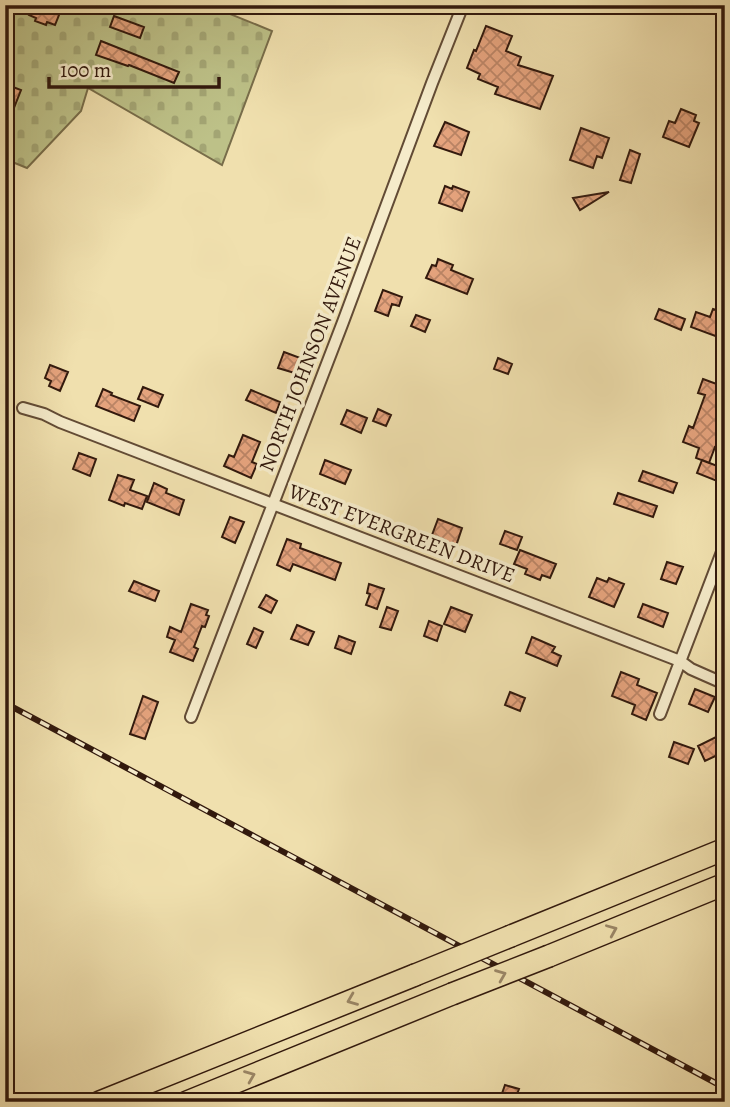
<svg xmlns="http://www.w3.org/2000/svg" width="730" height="1107" font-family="Alegreya,serif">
	<defs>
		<pattern id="cemetery-stones" width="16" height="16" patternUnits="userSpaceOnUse" patternTransform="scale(1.75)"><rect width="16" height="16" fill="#bdc188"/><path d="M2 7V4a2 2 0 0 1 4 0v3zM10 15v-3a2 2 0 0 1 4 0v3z" fill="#a3a574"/></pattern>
		<pattern id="building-cross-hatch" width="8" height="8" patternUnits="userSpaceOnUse" patternTransform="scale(1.75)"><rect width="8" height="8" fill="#e5a37d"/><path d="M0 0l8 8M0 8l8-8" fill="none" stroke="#ba8465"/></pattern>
	</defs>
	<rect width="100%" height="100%" fill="#f0e0ae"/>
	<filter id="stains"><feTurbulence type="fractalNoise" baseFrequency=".00286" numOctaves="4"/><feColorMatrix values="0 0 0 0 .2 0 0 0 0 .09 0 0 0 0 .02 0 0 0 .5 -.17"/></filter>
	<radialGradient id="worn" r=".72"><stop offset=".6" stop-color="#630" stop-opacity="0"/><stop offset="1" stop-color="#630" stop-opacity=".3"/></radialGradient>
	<path fill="url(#cemetery-stones)" stroke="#786d4a" stroke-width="2" d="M5,5H208L272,31L222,165L88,88L81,111L27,168L5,159Z"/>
	<path fill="url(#building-cross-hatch)" stroke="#32190d" stroke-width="2" d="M33,5H60L59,10H61L55,25L47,22L46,25L35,21L36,18L29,15Z
		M114,16L144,27L140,38L110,27Z
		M486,26L512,36L506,51L521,57L518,65L553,76L540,109L495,94L498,87L478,79L480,74L467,68L474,50L476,51Z
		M101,41L179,72L174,83L129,65L128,66L96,55Z
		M5,84L21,90L6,128H5Z
		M681,109L696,115L694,121L699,123L689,147L663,137L669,121L675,123Z
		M445,122L469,132L461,155L434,146Z
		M581,128L609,138L602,158L597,156L593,168L570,160Z
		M630,150L640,154L631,183L620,180Z
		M445,186L452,189L453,186L469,192L462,211L439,203Z
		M609,192L580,210L573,198Z
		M438,259L453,265L451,270L473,279L467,294L426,278L432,265L436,266Z
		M383,290L402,297L399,306L392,304L388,316L375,311Z
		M659,309L685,319L681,330L655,319Z
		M713,309L725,313V318L718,337L691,327L696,312L710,317Z
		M416,315L430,320L425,332L411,326Z
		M284,352L303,359L298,374L278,368Z
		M498,358L512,364L508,374L494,369Z
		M50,365L68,372L60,391L49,386L51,381L45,378Z
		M703,379L725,387L719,407L725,409V436L720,448L715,447L709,463L696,458L699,448L683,442L689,426L693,428L705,395L698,393Z
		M143,387L163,395L158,407L138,399Z
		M103,389L112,393L111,395L140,406L134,421L96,406Z
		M251,390L280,402L276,413L246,400Z
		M378,409L391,415L386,426L373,421Z
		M347,410L367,418L361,433L341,424Z
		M243,435L260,442L252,462L257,464L251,478L224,466L229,455L234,457Z
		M79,453L96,459L90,476L73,469Z
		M325,460L351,470L345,484L320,474Z
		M702,460L725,469L722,483L697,473Z
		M643,471L677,483L673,493L639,481Z
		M118,475L134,480L130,490L147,496L142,509L125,503L124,506L109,500Z
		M154,483L167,489L166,493L184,500L179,515L147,502Z
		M618,493L657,506L653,517L614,504Z
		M230,517L244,522L235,543L222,537Z
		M438,519L462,528L455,549L443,545L445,540L432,535Z
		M505,531L522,537L517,550L500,544Z
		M287,539L301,544L300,548L341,563L335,580L293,564L290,571L277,565Z
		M520,550L556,564L550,578L542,575L540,580L525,574L527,569L514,564Z
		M667,562L683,567L676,584L661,579Z
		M597,578L607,582L609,578L624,584L614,607L589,597Z
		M134,581L159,591L155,601L129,591Z
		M369,584L384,589L377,609L366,605L370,594L367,593Z
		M266,595L277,601L271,613L259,607Z
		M191,604L208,610L206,615L209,616L205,627L202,626L194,647L198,649L193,661L170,652L175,640L167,637L170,627L181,632Z
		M643,604L668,613L663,627L638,617Z
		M387,607L398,611L391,630L380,627Z
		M451,607L472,615L465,632L444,624Z
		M429,621L442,626L437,641L424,636Z
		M297,625L314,632L308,645L291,639Z
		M254,628L263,632L256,648L247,644Z
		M339,636L355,642L351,654L335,648Z
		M532,637L555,647L552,652L561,656L557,666L526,653Z
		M621,672L639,679L637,685L657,693L646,720L632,714L635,705L612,696Z
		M695,689L715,697L708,712L689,704Z
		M510,692L525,698L520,711L505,705Z
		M143,696L158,702L145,739L130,734Z
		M716,737L724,752L705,761L698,746Z
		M674,742L694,749L688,764L669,757Z
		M505,1085L519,1089L514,1102H499Z"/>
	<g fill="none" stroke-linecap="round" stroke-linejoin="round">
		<defs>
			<path id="minor" d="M23,408L44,414L60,422L680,661L691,669L725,684
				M660,714L725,544
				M191,717L343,322L432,83L463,5"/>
			<path id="motorway" d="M511,936L725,849
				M549,956L725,884
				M100,1102L415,975
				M187,1102L452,994"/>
		</defs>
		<use href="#minor" stroke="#624b35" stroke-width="14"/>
		<use href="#motorway" stroke="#32190d" stroke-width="24"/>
		<use href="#minor" stroke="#f5ebca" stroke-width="10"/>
		<use href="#motorway" stroke="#f0e0ae" stroke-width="21"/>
		<defs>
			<path id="rail" d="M5,703L725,1088"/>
		</defs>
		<use href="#rail" stroke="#32190d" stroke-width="6"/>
		<use href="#rail" stroke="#f5ebca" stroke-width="3.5" stroke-dasharray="10" stroke-linecap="butt"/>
		<defs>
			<path id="motorway-bridge" d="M415,975L511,936
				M452,994L549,956"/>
		</defs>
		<use href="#motorway-bridge" stroke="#32190d" stroke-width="24" stroke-linecap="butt"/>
		<use href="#motorway-bridge" stroke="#f0e0ae" stroke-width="21"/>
	</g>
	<defs><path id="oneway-chevron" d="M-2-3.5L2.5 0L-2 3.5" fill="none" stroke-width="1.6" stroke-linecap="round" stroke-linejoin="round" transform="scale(1.75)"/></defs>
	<g stroke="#9a8666">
		<use href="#oneway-chevron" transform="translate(612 930) rotate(-23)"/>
		<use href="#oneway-chevron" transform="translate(501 975) rotate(-22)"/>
		<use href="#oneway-chevron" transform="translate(352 1000) rotate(158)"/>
		<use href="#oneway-chevron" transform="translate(250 1076) rotate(-22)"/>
	</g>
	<g text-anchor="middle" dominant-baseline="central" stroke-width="7" stroke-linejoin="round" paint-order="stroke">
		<g font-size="21" fill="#32190d" stroke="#f5ebca">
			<text transform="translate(310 354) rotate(-69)">NORTH JOHNSON AVENUE</text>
			<text transform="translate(402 533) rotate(21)">WEST EVERGREEN DRIVE</text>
		</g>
	</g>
	<rect width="730" height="1107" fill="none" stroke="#f0e0ae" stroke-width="28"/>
	<rect x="7" y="7" width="716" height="1093" fill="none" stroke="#32190d" stroke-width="3.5"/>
	<rect x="14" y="14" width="702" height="1079" fill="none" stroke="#32190d" stroke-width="2"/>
	<path d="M49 77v10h170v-10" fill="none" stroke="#32190d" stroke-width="3.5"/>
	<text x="60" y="77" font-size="21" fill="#32190d" stroke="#f5ebca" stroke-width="5" paint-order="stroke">100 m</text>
	<rect width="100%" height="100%" filter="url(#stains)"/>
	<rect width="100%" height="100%" fill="url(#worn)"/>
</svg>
